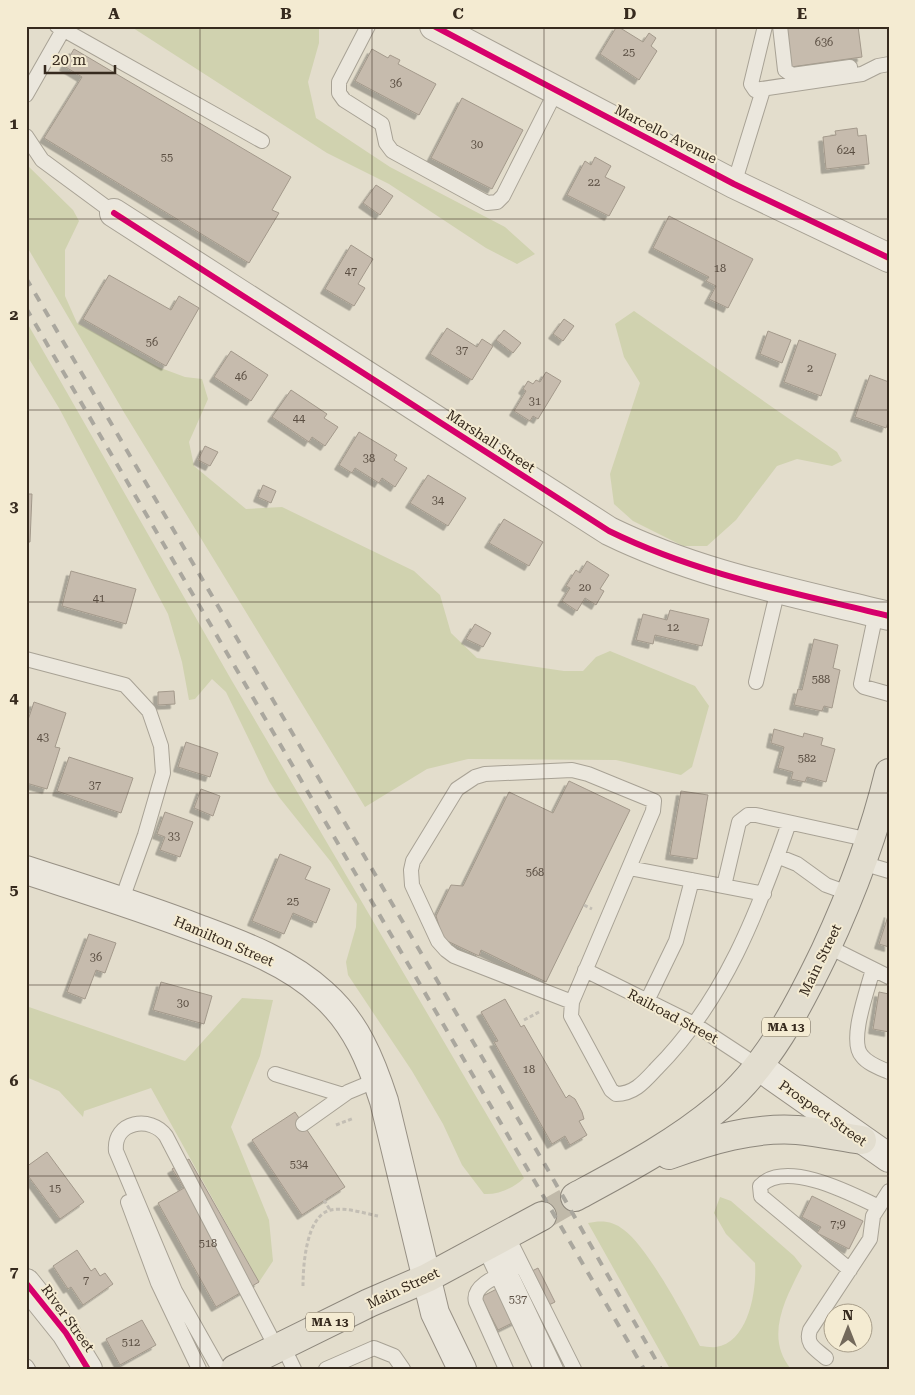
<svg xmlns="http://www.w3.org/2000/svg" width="915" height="1395" font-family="'Roboto Serif',serif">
	<defs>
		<filter id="shadow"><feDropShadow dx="-4.5" dy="4.5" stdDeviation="0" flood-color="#0004"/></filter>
	</defs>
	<rect width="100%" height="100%" fill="#e3ddcc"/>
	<path fill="#d0d2af" d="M130,26H319V43L308,82L316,118L390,167L505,227L535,254L517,264L486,248L389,184L327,153Z
		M26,164L73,210L79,221L65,250V296L77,323L158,367L185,377L202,379L208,399L189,442L194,466L246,509L282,507L414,571L440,595L451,633L477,658L564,671H583L596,657L610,651L695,686L709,706L692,767L681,775L616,760L468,759L427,769L365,807L125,414L26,245Z
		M634,311L837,452L842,461L832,466L797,459L777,466L736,520L707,546H683L633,521L614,504L610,474L640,383L624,357L615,324Z
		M26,321L232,681L524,1178C514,1188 498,1195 484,1194L462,1165L443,1124L412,1071L348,975L346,962L356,927L357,904L331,862L279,797L269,781L226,692L212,679L195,699L189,700L182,662L168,614L59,408L26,354Z
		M242,998L273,1000L260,1056L231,1127L269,1220L273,1261L259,1282L151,1088L84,1111L83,1117L59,1091L26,1077V1006L185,1061Z
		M720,1197L731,1201L794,1256L802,1266C786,1298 764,1336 791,1369H670L588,1223C602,1220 613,1221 624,1230C647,1246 686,1319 700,1346C705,1346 711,1348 716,1347C749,1342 757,1289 755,1263L726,1234L714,1213Z"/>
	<path fill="#c6bbad" stroke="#a3998b" filter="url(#shadow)" d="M617,26L643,42L649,33L656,38L651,46L657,51L639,80L600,54Z
		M785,26H858L862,57L791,67Z
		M74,49L291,177L272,210L279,213L249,263L44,138L82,77L64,66Z
		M372,49L388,58L390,55L400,60L398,64L436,84L419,115L355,81Z
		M462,98L523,130L492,189L431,158Z
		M857,128L858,136L866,135L869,164L826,169L823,137L836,135L835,131Z
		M595,157L611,166L605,177L625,187L609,216L567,195L585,161L591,165Z
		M376,185L393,196L380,215L363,203Z
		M669,216L753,259L728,308L709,299L716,286L706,281L709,277L653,248Z
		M351,245L373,259L358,284L365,288L354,306L325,289Z
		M109,275L171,310L179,296L199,308L166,366L83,319Z
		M564,319L574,326L563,341L553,334Z
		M447,328L477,347L482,339L493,346L472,380L430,354Z
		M504,330L521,343L513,353L496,340Z
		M768,331L791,340L782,363L760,354Z
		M799,340L836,354L821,396L784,382Z
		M231,351L268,375L251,401L214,377Z
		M546,372L561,381L538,419L533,416L530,421L514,411L526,391L523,389L528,381L533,384L536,380L540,382Z
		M870,375L889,382V420L886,428L855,417Z
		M291,390L327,414L324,418L338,427L325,446L312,437L309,442L272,417Z
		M359,432L397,455L394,460L407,468L395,487L382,478L379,483L355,468L352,473L339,465Z
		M205,446L218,452L210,466L198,460Z
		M428,475L466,498L448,526L410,503Z
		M263,485L276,491L271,503L258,497Z
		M26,494H32L30,542H26Z
		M504,519L543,542L529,566L489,543Z
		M587,561L609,575L600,589L604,591L596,605L585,598L577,611L562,601L570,588L566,586L576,570L580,573Z
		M71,571L136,589L126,624L62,606Z
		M670,610L709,619L702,646L655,635L653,644L636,640L643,614L667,620Z
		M475,624L491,633L483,647L466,639Z
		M814,639L838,645L833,668L840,670L832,708L824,706L822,711L794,705L798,689L802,690Z
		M174,691L175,704L158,705V692Z
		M34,702L66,713L55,747L60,748L47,789L26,783V726Z
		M774,729L803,737L804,733L823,738L821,745L835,749L826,782L807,777L805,782L791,779L793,772L778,768L784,747L771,743Z
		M186,742L218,753L210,777L178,767Z
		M69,757L133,778L121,813L57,791Z
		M569,781L630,810L546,982L481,950L479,956L443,939L436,916L451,885L463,886L509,792L553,813Z
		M201,789L220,796L213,816L194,808Z
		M681,791L708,795L697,859L670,855Z
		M165,812L193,822L180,857L160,850L165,837L157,834Z
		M280,854L311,867L305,879L330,889L316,923L293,913L284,934L252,921Z
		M889,913V947L879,944Z
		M89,934L116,943L105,973L96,970L85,999L67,992Z
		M161,982L212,996L204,1024L153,1010Z
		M879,992L889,994V1032L873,1029Z
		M505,999L521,1027L524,1025L566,1098L569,1095L575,1099L582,1112L584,1119L579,1121L587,1135L570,1145L565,1136L552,1144L494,1042L498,1041L481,1012Z
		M295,1112L345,1187L302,1215L252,1140Z
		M47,1152L84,1202L60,1219L26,1173V1167Z
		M189,1159L259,1282L216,1307L158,1203L184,1188L172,1169Z
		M812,1196L863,1221L849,1249L817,1233L821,1227L802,1217Z
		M77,1250L91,1271L95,1268L100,1276L105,1273L113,1284L83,1305L71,1287L68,1289L53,1266Z
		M538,1268L555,1302L498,1330L481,1297Z
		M142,1320L156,1345L120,1365L106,1339Z"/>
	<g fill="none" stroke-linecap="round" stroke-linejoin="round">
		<path stroke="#c0b9a9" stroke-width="28" stroke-dasharray="28 14" stroke-linecap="butt" d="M542,1216L575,1197"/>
		<defs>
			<path id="lane" d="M57,26L262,141
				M368,26L339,82V93L344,100L382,124L386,143L392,151L487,203L497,202L503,196L556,91
				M765,26L751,84L755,90L862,74L878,66L889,64
				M780,26L785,70L792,75L850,67
				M26,95L63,30
				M26,136L42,160L114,213
				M734,184L763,90
				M876,613L861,684L864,687L889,694
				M26,659L125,685L149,711L161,746L163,773L145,835L121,902
				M756,682L778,589
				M777,856L797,864L826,885L851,894
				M862,863L889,871
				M629,868L764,894
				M724,886L739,822L748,815H756L870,840
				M827,946L889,977
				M873,969C868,989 848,1041 862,1056C868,1064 880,1068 889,1072
				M585,970L694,1024L758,1066
				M647,1001L676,941L692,880
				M572,1002L454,956L446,950L438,941L412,885L411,870L413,861L457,789L475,777L485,774L572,770L588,774L654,801L653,811L572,1002L571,1016L611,1090L616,1094C634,1094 644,1082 656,1069C724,1001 758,912 789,823
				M275,1074L343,1095
				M303,1124L348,1092L377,1080
				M128,1202L158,1283L199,1369
				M507,1235L574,1369
				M495,1241L556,1369
				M484,1247L541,1369
				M850,1270L761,1196L760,1186C786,1159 852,1194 879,1207
				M283,1346L294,1369
				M826,1358C816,1349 805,1345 810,1330L870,1239L873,1216L889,1191
				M26,1366L28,1369
				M219,1369L175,1291L116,1151C113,1121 151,1115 166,1136L277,1349
				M326,1369L374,1348L394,1356L403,1369
				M506,1369L476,1302C471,1284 503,1274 517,1267"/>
			<path id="street" d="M434,26L734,184L889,258
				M114,213L609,531C699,575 792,592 889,616
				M26,1283L66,1333L88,1369"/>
			<path id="secondary" d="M26,870C84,889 142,907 199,929C242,945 289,962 323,994C356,1023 371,1061 384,1101L435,1313L462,1369
				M758,1066L889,1158"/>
			<path id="primary" d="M669,1155C710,1140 753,1127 797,1130C819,1132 841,1137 862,1140
				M575,1197C625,1170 675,1144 719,1107C768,1066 798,1007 825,951C852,893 874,835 889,773
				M235,1369L369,1303L427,1278L542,1216"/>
		</defs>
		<use href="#lane" stroke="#a8a295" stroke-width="16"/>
		<use href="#street" stroke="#a8a295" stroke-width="30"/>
		<use href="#secondary" stroke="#989185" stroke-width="30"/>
		<use href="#primary" stroke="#8d877c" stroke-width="30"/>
		<path stroke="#c3beb4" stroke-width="3" stroke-dasharray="4 2.5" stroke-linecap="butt" d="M584,905L592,909
			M524,1020L541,1011
			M336,1125L354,1118
			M324,1200L330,1210
			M303,1286C303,1266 306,1215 331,1210C346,1207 363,1213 378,1216"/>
		<use href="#lane" stroke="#ebe7dd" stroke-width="14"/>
		<use href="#street" stroke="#ebe7dd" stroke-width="28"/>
		<use href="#secondary" stroke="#ebe7dd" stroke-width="28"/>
		<use href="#primary" stroke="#e2ddcf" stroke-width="28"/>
		<path stroke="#aaa79e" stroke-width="4" stroke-dasharray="9 9" stroke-linecap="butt" d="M26,278L548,1170L661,1369
			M26,308L644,1369"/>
		<defs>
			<path id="cycleway" d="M434,26L734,184L889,258
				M114,213L609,531C699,575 792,592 889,616
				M26,1283L66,1333L88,1369"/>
		</defs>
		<use href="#cycleway" stroke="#f4ebd2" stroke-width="9"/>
		<use href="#cycleway" stroke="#d6006c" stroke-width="6"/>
	</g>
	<path fill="none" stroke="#362a1e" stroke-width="1" stroke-opacity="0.55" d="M200,26V1369M372,26V1369M544,26V1369M716,26V1369M26,219H889M26,410H889M26,602H889M26,793H889M26,985H889M26,1176H889"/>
	<g text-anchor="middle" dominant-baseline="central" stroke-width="4" stroke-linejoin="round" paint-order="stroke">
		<g font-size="11" fill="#5a4e42">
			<text x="824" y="42">636</text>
			<text x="629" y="52">25</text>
			<text x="396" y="83">36</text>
			<text x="477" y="144">30</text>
			<text x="846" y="150">624</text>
			<text x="167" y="157">55</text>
			<text x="594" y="182">22</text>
			<text x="720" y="268">18</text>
			<text x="351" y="271">47</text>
			<text x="152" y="342">56</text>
			<text x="462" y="350">37</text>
			<text x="810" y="368">2</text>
			<text x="241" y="376">46</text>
			<text x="535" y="401">31</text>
			<text x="299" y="418">44</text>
			<text x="369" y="458">38</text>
			<text x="438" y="500">34</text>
			<text x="585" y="587">20</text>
			<text x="99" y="598">41</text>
			<text x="673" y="627">12</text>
			<text x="821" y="679">588</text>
			<text x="43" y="737">43</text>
			<text x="807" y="758">582</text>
			<text x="95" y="785">37</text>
			<text x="174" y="836">33</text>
			<text x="535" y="872">568</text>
			<text x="293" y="901">25</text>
			<text x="96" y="957">36</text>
			<text x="183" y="1003">30</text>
			<text x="529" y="1069">18</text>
			<text x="299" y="1164">534</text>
			<text x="55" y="1188">15</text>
			<text x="838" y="1224">7;9</text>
			<text x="208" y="1243">518</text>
			<text x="86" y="1280">7</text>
			<text x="518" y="1299">537</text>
			<text x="131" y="1342">512</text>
		</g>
		<g fill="#f4ebd2" stroke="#6f6454" stroke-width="1">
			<rect x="762" y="1017.5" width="48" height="19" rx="4"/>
			<rect x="306" y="1312.5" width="48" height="19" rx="4"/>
		</g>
		<g font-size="12" font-weight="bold" fill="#362a1e">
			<text x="786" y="1027">MA 13</text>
			<text x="330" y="1322">MA 13</text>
		</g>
		<g font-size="14" fill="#362a1e" stroke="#f4ebd2">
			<text transform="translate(666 134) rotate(27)">Marcello Avenue</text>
			<text transform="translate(491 441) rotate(33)">Marshall Street</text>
			<text transform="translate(224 941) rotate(23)">Hamilton Street</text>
			<text transform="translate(820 960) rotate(-64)">Main Street</text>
			<text transform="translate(673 1016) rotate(28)">Railroad Street</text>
			<text transform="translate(823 1113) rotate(35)">Prospect Street</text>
			<text transform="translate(403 1288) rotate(-25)">Main Street</text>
			<text transform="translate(68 1318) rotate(54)">River Street</text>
		</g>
	</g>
	<rect width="915" height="1395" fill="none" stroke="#f4ebd2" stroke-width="55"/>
	<g transform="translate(848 1328)"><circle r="24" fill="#f4ebd2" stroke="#a89e8a"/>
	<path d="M0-4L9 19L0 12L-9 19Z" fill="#73695b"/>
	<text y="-8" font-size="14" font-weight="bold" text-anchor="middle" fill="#362a1e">N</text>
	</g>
	<path d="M45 65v8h70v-8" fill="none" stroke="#362a1e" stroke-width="2.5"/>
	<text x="52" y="65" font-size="15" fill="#362a1e" stroke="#f4ebd2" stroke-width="4" paint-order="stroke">20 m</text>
	<rect x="28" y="28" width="860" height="1340" fill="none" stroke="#362a1e" stroke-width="2"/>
	<g font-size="16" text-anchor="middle" font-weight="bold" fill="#362a1e">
		<text x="114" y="19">A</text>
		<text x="286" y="19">B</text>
		<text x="458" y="19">C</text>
		<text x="630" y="19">D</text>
		<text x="802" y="19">E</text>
		<text x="14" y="129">1</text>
		<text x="14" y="320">2</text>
		<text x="14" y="512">3</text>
		<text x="14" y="703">4</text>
		<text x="14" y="895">5</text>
		<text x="14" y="1086">6</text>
		<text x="14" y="1277">7</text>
	</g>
</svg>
